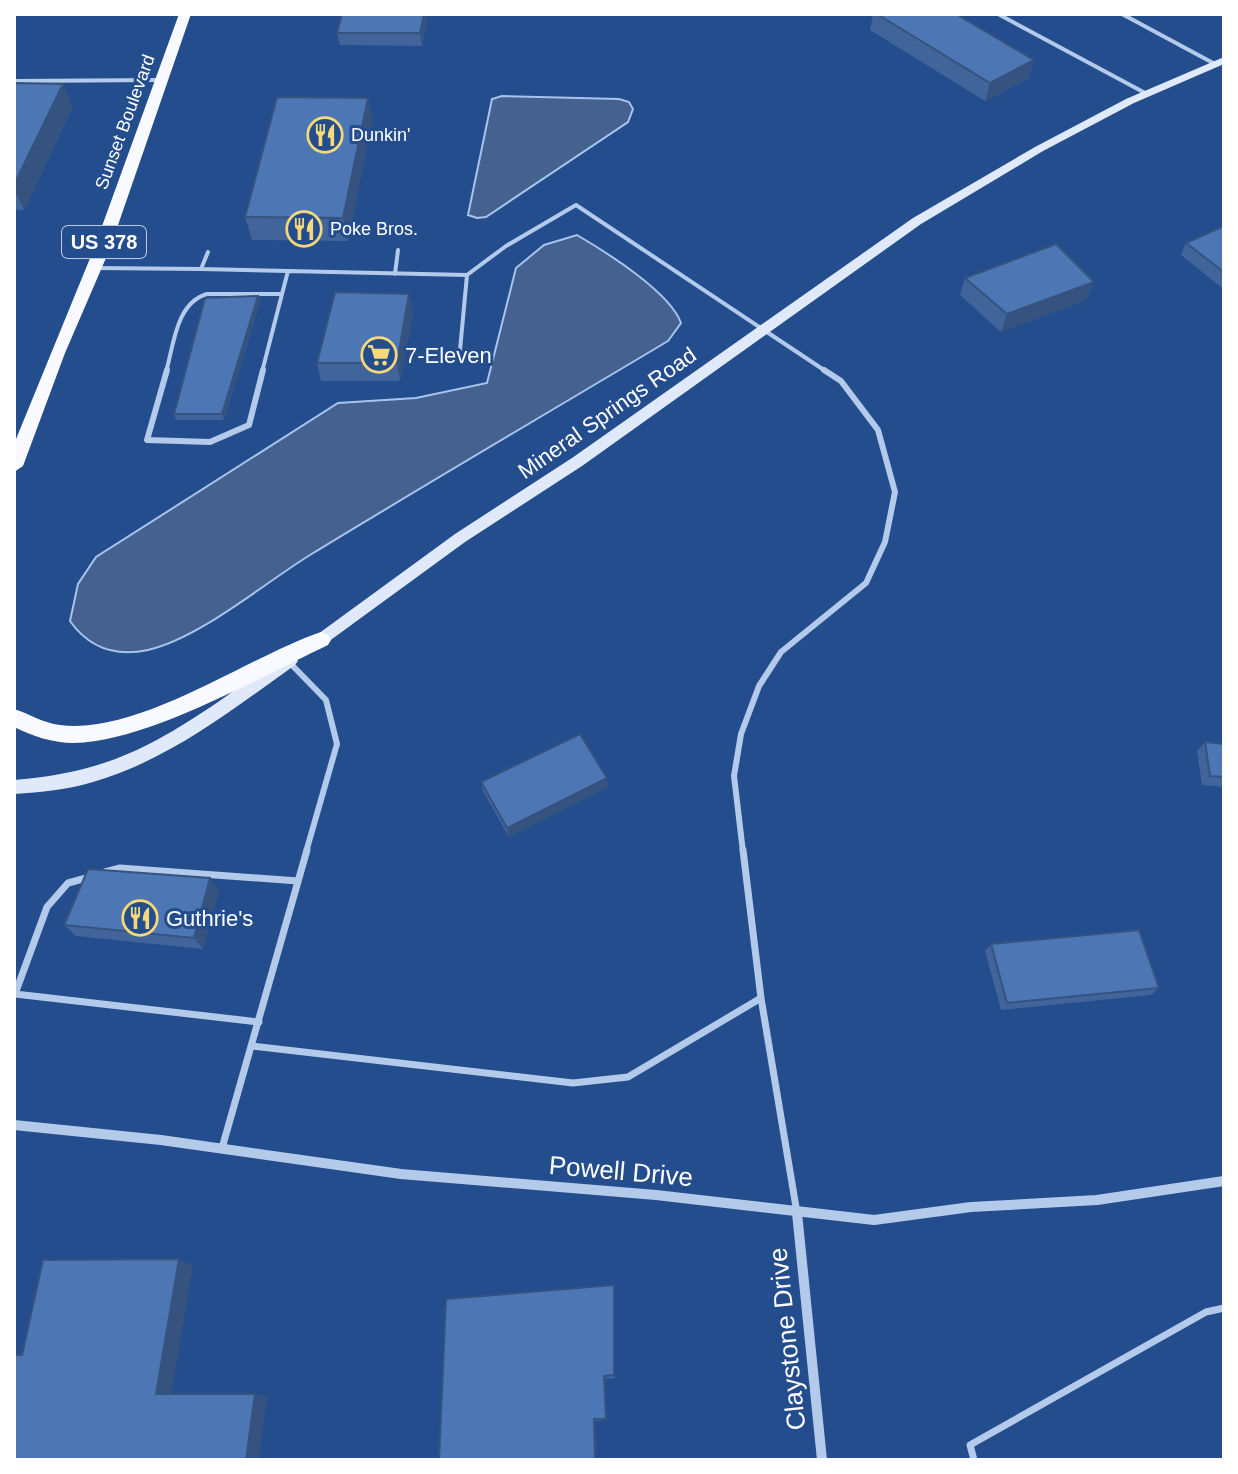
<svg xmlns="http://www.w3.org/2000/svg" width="1238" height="1474" font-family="Arial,sans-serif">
	<rect width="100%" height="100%" fill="#244d8e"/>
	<path fill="#446190" stroke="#a8c4ec" stroke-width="2" d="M502,96L619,99L629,102L633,109L628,122L486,217L477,218L468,215L492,99Z
		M577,235C606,252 670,292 681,323L668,341C549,412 428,483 310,555C263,584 200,638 148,650C115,657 89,648 70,621L78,584L96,557L338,403L416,398L487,383L516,268L544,245Z"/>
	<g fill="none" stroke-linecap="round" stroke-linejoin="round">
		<path stroke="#b4caeb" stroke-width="4" d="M998,14L1147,94
			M1122,14L1215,64
			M14,81L161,80
			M94,268L201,269L208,252
			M201,269L467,275L506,246L576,205L827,372
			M395,274L398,250
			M282,294L288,271
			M460,350L467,275
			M166,372C174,344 176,303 207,294H282
			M262,372L282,294"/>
		<path stroke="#b4caeb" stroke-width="6" d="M167,370L147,440L210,442L249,425L263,370
			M289,662L326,700L337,744L306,852
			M743,852L734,776L741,734L759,686L781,652L866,583L885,542L895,492L878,430L841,381L824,370"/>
		<path stroke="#b4caeb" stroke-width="7" d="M743,850L761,998
			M105,872L120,868L298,881
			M90,877L68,883L47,907L15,994L259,1022
			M252,1046L573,1083L628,1077L761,998L797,1213
			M222,1148L307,850
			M974,1460L970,1445L1206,1312L1224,1308"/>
		<path stroke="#b4caeb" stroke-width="10" d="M14,1125L161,1140L401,1174L656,1195L874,1220L971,1207L1097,1200L1224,1181
			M797,1213L822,1460"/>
		<path fill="#dfe9f9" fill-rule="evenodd" d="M1224,57V64L1134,103L1043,151L921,224L582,466L465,542L317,650H307L304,646L307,642L455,534L572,458L913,218L1035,147L1126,99Z
			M290,655L295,657L298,661L295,665C232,710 169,760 93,782C67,790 41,792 14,794V780C101,773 147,750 218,702C241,687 265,664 290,655Z"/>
		<path fill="#f8faff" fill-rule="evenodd" d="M179,14H191L109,251L65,353L23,466L14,472V444L93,251Z
			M321,632L328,635L331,640L328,645C260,677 147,742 74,743C53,743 32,736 14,727V709C30,714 43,723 60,725C140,735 247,657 321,632Z"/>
	</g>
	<path fill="#41659b" d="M342,14H426L427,19L422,46L340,45L337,33Z
		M873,14H956L1029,78L985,101L870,30Z
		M14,83L73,107L24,210H14Z
		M368,98L372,121L348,241L252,240L245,217Z
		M1224,226V286L1221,287L1181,255L1186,243Z
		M965,278L1094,282L1086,300L1001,332L960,295Z
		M258,296L260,302L224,420H176L174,414Z
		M413,312L400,381H321L317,363Z
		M1205,742L1224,744V787L1202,785L1197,751Z
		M481,782L608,787L509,837L483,791Z
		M219,891L203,949L76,936L64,925Z
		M991,944L1159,988L1151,995L1001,1010L985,951Z
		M614,1285L615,1378L604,1379L606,1420L595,1421L596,1460H439Z"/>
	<path fill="#35537e" d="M424,14H426L427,19L422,46L420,33Z
		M1034,60L1029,78L985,101L990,83Z
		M63,84L73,107L24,210L14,189V185Z
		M368,98L372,121L348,241L343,218Z
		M1094,282L1086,300L1001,332L1007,314Z
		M409,294L413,312L400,381L397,363Z
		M258,296L260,302L224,420L222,414Z
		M607,778L608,787L509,837L507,828Z
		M210,878L219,891L203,949L194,938Z
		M179,1259L193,1266L171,1396L156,1394Z
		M255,1394L267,1396L259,1460H246Z"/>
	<path fill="#4c76b4" stroke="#35537e" stroke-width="2" d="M342,14H424L420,33H337Z
		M877,14H956L1034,60L990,83Z
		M14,83L63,84L14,185Z
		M277,97L368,98L343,218L245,217Z
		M1224,226V272L1186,243Z
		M1056,244L1094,282L1007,314L965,278Z
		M335,292L409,294L397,363H317Z
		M258,296L222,414H174L205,298Z
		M580,734L607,778L507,828L481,782Z
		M1205,742L1224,744V777L1210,776Z
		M88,869L210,878L194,938L64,925Z
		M1139,930L1159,988L1007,1003L991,944Z
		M179,1259L156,1394H255L246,1460H14V1355H22L43,1260Z
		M614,1285V1375L604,1376L606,1419H594L595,1460H439L446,1299Z"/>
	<defs>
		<symbol id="restaurant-ring" viewBox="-11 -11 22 22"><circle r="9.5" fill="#244d8e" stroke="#f5d877" stroke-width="1.5"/><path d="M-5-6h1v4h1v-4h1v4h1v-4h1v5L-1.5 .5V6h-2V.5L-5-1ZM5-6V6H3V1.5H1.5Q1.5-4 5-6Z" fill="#f5d877"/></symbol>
		<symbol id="supermarket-ring" viewBox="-11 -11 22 22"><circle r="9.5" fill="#244d8e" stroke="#f5d877" stroke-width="1.5"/><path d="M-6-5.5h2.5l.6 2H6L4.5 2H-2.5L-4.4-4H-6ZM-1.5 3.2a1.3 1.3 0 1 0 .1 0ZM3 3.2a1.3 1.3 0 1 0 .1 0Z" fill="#f5d877"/></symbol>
	</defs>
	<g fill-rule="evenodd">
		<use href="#restaurant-ring" x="305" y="115" width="40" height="40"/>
		<use href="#restaurant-ring" x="284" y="209" width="40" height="40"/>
		<use href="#supermarket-ring" x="359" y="335" width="40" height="40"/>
		<use href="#restaurant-ring" x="120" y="898" width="40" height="40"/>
	</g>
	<g text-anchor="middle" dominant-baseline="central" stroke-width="6" stroke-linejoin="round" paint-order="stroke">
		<g font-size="18" fill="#fff" stroke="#244d8e">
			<text transform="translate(125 122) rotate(-70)">Sunset Boulevard</text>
		</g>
		<g font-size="18" fill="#fff" stroke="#244d8e" text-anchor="start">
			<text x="351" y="135">Dunkin'</text>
			<text x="330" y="229">Poke Bros.</text>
		</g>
		<rect fill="#244d8e" stroke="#bdcadd" stroke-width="2" x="62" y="226" width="84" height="32" rx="6"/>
		<g font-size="20" font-weight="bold" fill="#fff">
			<text x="104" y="242">US 378</text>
		</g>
		<g font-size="22" fill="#fff" stroke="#244d8e" text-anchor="start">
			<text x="405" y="355">7-Eleven</text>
			<text x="166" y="918">Guthrie's</text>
		</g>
		<g font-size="22" fill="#fff" stroke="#244d8e">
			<text transform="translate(607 413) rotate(-35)">Mineral Springs Road</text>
		</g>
		<g font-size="26" fill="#fff" stroke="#244d8e">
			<text transform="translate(621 1171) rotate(5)">Powell Drive</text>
			<text transform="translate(787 1339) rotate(-96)">Claystone Drive</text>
		</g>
	</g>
	<rect width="1238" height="1474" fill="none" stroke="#ffffff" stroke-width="32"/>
</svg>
